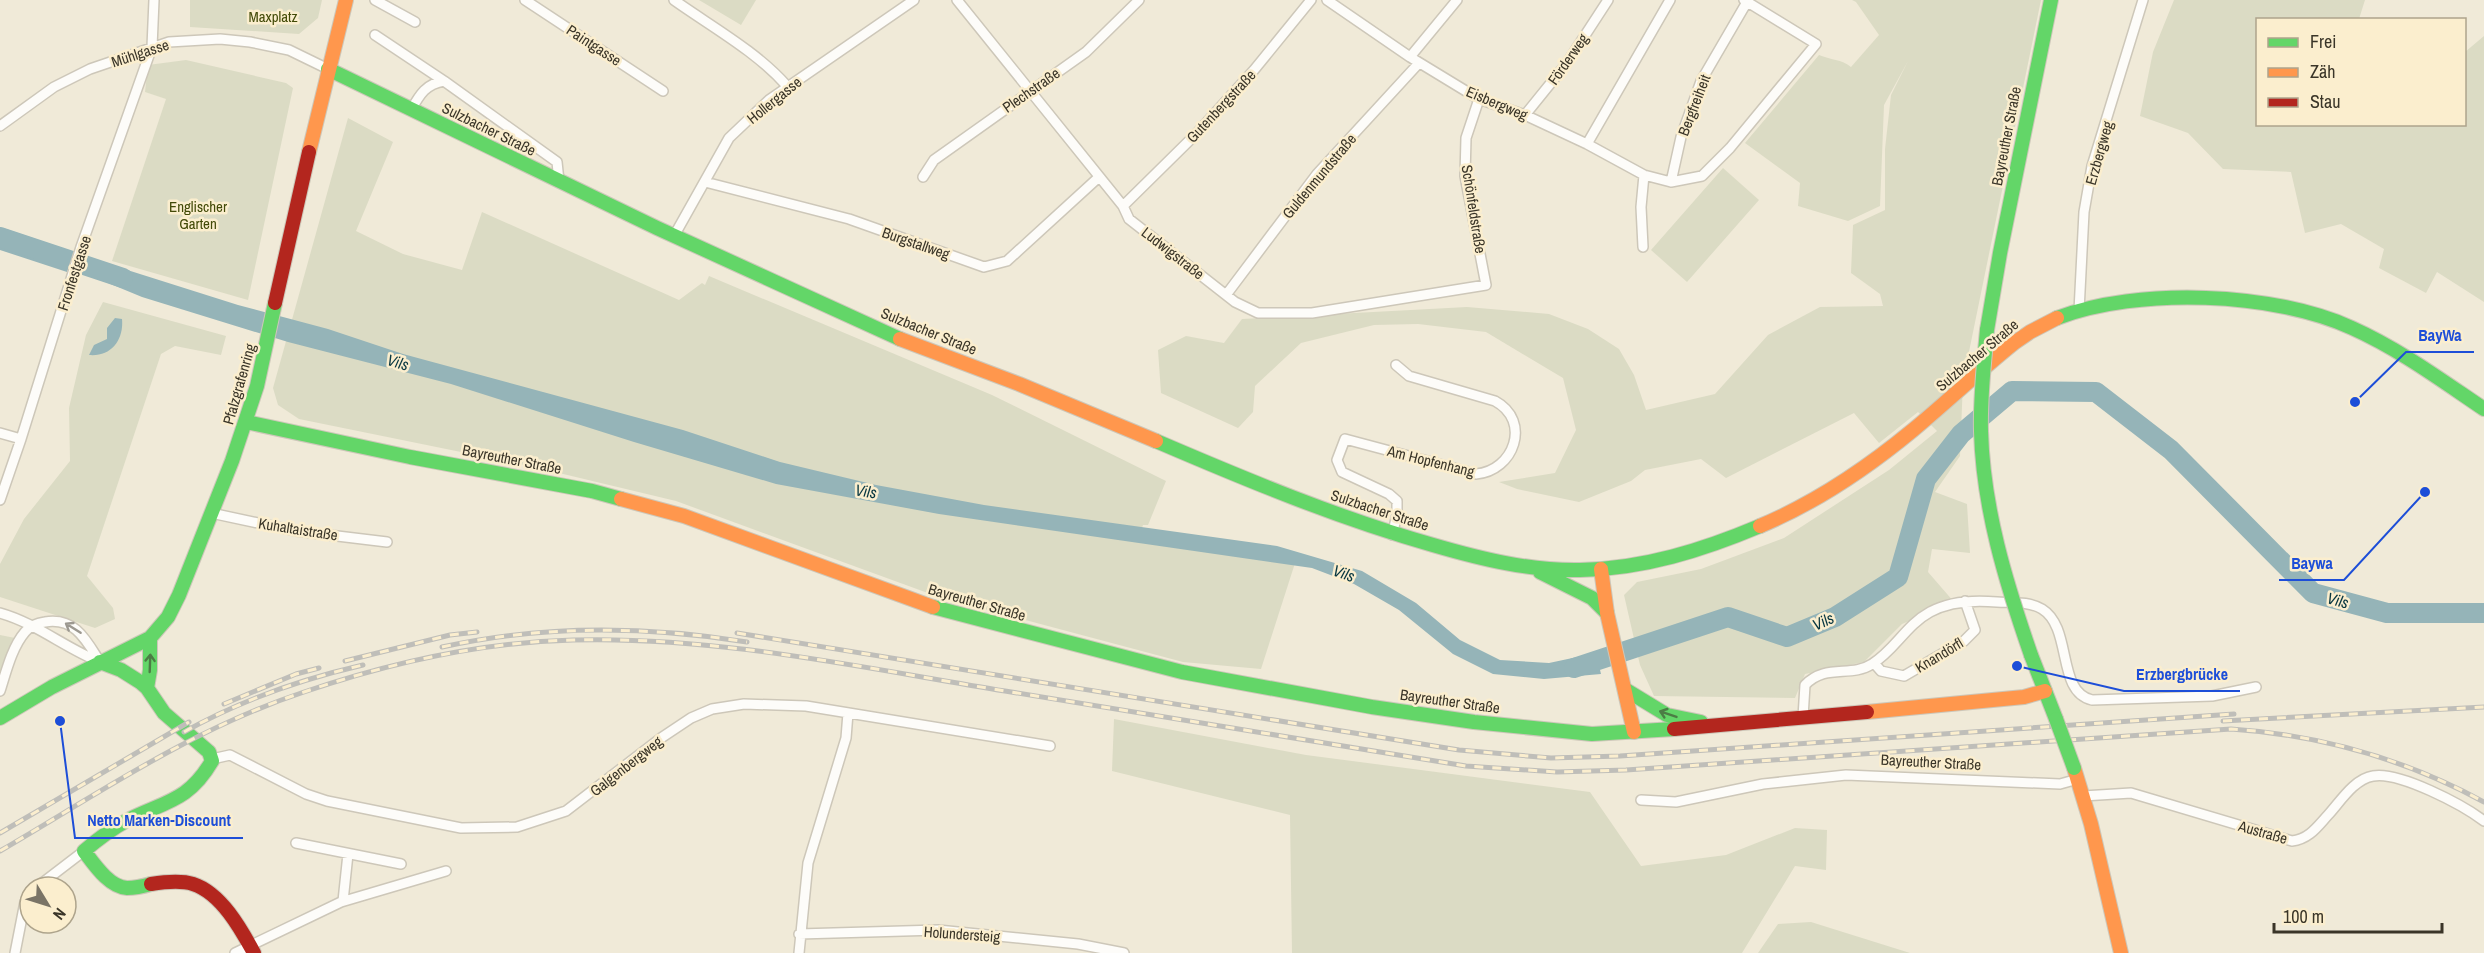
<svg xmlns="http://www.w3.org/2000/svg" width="2484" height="953" font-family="'Archivo Narrow',sans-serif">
	<rect width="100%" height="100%" fill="#f0ead8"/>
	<path fill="#dbdbc4" d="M190,0H322L318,18L299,34L190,27Z
		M699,0H756L741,25Z
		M1852,0H2041L1963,381L1960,456L1935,492L1967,504L1970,553L1932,549L1928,572L1954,602L1902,624L1864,662L1805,674L1795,698L1654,696L1640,665L1624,595L1637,582L1701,569L1784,538L1889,470L1937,431L1918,412L1879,443L1854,413L1726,478L1701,459L1645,470L1631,481L1579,502L1517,489L1499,482L1555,473L1576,430L1563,378L1486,332L1418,324L1374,325L1301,343L1255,386L1253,412L1238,428L1161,393L1158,350L1186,336L1224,343L1242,319L1467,307L1549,314L1588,329L1619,349L1634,375L1646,410L1715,394L1768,335L1820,307L1883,306L1880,294L1851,273L1853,225L1885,210V149L1891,95L1908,61L1884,105L1880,206L1848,221L1798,206L1800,183L1745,143L1819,55C1830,60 1842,59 1851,67L1879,35L1856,2Z
		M2174,0H2365L2359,19L2258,20V124H2464L2465,52L2484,36V302L2437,272L2426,293L2379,268L2384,249L2341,224L2305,233L2291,172L2223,169L2188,133L2140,116L2153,52Z
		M186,60L286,83L293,88L248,300L112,261L166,99L145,92L148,65Z
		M348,118L393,142L356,231L403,254L462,270L482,212L679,300L702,283L705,285L709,276L992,395L1166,481L1148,525H1143L1138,539L1296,560L1261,669L1183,662L936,596L676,501L534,467L299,419L278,405L273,388Z
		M1723,168L1759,200L1687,282L1651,250Z
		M103,302L226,336L221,355L175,346L161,354L87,576L113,608L115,619L95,628L0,597V564L24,519L70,461L69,408L86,335Z
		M0,635L15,638L0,680Z
		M1114,719L1306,755L1590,792L1641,866L1726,855L1795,828L1827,830L1826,870L1795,866L1742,953H1292L1290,815L1112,771Z
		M1811,922L1910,953H1758L1778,924Z"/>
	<path fill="#95b4b8" d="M0,227L74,252L67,272L0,250Z
		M102,262L238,305L328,329L403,354L683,430L780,462L876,485L984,505L1277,546L1362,571L1416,603L1460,640L1500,660L1549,663L1596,653L1601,674L1544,679L1493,674L1453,654L1399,610L1354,584L1312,568L939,514L776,484L634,442L451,384L288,342L142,297L96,278Z
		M115,318L122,319C124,340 111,357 89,355L94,345L107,339V328Z"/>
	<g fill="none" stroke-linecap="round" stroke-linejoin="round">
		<path stroke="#95b4b8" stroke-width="20" d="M0,237L123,278
			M1574,668L1728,617L1787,637L1835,617L1898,577L1926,479L1961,434L2012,391L2096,392L2171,450L2313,593L2387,613H2484"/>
		<defs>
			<path id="street" d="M375,0L415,22
				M525,0L663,91
				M674,0C712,27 756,51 787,86
				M957,0L1123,206L1129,219L1235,302L1258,313H1312L1486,285L1465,176L1466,138L1479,99
				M1327,0L1410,57L1479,99L1525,115L1587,144L1644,175L1671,182L1702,176L1730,148L1816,44L1744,0
				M375,35L444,81
				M1410,57L1457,0
				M411,110C420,94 426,84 444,81L557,162L559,181
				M1525,115L1567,63L1608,0
				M0,126L54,87L90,69L169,42L220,39L250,42L289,50L328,69
				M1587,144L1670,0
				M923,177L934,160L1086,52L1139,0
				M705,182L849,219L984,267L1007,261L1099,177
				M1671,182L1681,137L1701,81L1747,2
				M1123,206L1197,133L1254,70L1311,0
				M674,236L729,138L769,100L914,0
				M1643,247L1641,207L1644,175
				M1226,295L1317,174L1419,63
				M2079,311L2084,212L2092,166L2143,0
				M0,433L21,439
				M0,500L21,439L81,247L152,47L154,0
				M211,513L296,531L387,542
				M1392,535L1397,515V501L1389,494L1342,472L1337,460L1345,439L1476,474C1514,471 1532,421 1495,401L1409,376L1396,365
				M0,613C36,623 65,648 100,662
				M1874,663L1881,671L1904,676L1964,641L1975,630L1965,601
				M0,691C6,672 12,647 25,632C31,625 37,623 45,622C75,617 86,640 100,662
				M1803,717L1805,685C1826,663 1851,678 1872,664C1894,651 1906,625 1930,612C1950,601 1975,600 1997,602C2011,603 2029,601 2042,609C2073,628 2056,692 2092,700L2212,696L2256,687
				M212,759L230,755L306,794L327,801L461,828L517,827L566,811L661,738L691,718L712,709L744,704L806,706L1050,746
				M2083,796L2131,793L2292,841C2309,839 2317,827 2328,815C2340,802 2354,779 2373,776C2399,771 2463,805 2484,821
				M1641,800L1676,802L1763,784L1846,775L2060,784L2078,779
				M296,843L401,864
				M37,887L84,851
				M343,901L348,854
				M799,934L938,930L1078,944L1124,953
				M15,953L25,902L30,895
				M235,953L341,902L446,871
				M799,953L808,863L846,738L848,713"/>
			<path id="fast" d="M328,69L657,228L900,339
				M2057,318C2138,287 2274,292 2352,328C2399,349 2441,380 2484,409
				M1987,330L2000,253L2051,0
				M246,422L410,457L592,491L621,499
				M1156,441C1247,480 1338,518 1433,545C1481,559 1530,571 1580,570C1643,569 1703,550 1760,526
				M1540,572L1592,598L1607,613
				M933,607L1182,672L1372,707L1474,722L1592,734L1674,729
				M2031,655L2056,719
				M100,662L121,670L140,682L147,688L164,713L209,752L212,761C188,802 165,801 126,821C111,829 97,840 84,851C94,864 109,887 127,888C135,888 144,886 151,884
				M147,688L150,670V638
				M1626,690L1667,715L1701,722
				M0,718L52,687L150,638L168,617L179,595L232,461L257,386L275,303"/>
			<path id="slow" d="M309,152L346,0
				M900,339L1019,384L1156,441
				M621,499L684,516L933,607
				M1760,526C1815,503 1867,468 1913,430C1947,402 1979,371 2014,343L2030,332L2057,318
				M1601,569L1607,613L1634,732
				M1867,712L2024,697L2045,691
				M2074,768L2091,824L2121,953"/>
			<path id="jam" d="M275,303L309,152
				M1674,729L1867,712
				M151,884C164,882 180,880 193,884C221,893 241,929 254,953"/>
		</defs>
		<use href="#street" stroke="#cdc7b9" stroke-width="12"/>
		<use href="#fast" stroke="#cdc7b9" stroke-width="16"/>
		<use href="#slow" stroke="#cdc7b9" stroke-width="16"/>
		<use href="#jam" stroke="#cdc7b9" stroke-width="16"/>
		<use href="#street" stroke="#fdfcf9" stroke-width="9"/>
		<use href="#fast" stroke="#63d668" stroke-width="14"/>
		<use href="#slow" stroke="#ff974d" stroke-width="14"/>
		<use href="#jam" stroke="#b3261e" stroke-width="14"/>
		<defs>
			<path id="rail" d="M737,633L1459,750L1551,758L1620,756L2234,714
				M442,647C541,625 647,626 747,642
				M345,661L450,635L477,632
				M224,704L296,674L319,668
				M2223,721L2484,707
				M184,732C239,701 302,679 363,665
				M0,833L189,722
				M0,851C101,792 192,729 304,692C389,663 483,642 573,640C718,636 863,668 1005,691C1159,716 1312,741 1466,766L1557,772L1626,770L2231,729C2321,735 2405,759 2484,802"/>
		</defs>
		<use href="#rail" stroke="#bfbeb9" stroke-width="5"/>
		<use href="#rail" stroke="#fbeece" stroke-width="3" stroke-dasharray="9" stroke-linecap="butt"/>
		<defs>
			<path id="fast-bridge" d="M1987,330C1984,364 1980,397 1981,431C1983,508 2006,583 2031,655
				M2056,719L2074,768"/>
		</defs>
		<use href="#fast-bridge" stroke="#cdc7b9" stroke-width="16" stroke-linecap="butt"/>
		<use href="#fast-bridge" stroke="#63d668" stroke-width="14"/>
	</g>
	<defs><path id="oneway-shaft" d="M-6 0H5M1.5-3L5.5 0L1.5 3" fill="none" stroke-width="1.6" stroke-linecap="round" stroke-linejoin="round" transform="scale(1.5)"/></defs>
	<use stroke="#9c9890" href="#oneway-shaft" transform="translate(73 628) rotate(-148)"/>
	<g stroke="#4c7d45">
		<use href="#oneway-shaft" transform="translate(150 663) rotate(-88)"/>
		<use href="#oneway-shaft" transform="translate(1668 714) rotate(-161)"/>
	</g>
	<g text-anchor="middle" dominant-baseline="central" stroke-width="5" stroke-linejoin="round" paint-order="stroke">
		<g font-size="15" fill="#424a08" stroke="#fbeece">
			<text x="273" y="16">Maxplatz</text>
			<text x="198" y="206">Englischer<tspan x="198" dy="17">Garten</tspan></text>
		</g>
		<g font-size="15" fill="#3a3528" stroke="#fbeece">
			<text transform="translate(594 45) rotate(33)">Paintgasse</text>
			<text transform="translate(140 53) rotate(-18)">Mühlgasse</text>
			<text transform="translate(1568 59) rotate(-55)">Förderweg</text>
			<text transform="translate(1031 90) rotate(-35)">Plechstraße</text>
			<text transform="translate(774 100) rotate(-39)">Hollergasse</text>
			<text transform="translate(1497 103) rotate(23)">Eisbergweg</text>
			<text transform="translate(1694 105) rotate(-69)">Bergfreiheit</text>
			<text transform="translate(1221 106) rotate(-47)">Gutenbergstraße</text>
			<text transform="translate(489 129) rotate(26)">Sulzbacher Straße</text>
			<text transform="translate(2006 136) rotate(-79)">Bayreuther Straße</text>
			<text transform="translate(2099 153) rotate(-74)">Erzbergweg</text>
			<text transform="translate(1319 176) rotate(-50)">Guldenmundstraße</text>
			<text transform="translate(1474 209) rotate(81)">Schönfeldstraße</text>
			<text transform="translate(916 243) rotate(19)">Burgstallweg</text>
			<text transform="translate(1173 253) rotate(38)">Ludwigstraße</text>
			<text transform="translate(74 273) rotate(-72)">Fronfestgasse</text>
			<text transform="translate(929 331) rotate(22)">Sulzbacher Straße</text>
			<text transform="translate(1977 355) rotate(-40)">Sulzbacher Straße</text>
			<text transform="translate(239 384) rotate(-74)">Pfalzgrafenring</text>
			<text transform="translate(512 459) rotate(11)">Bayreuther Straße</text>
			<text transform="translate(1431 461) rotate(14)">Am Hopfenhang</text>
			<text transform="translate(1380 510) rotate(18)">Sulzbacher Straße</text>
			<text transform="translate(298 529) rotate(9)">Kuhaltaistraße</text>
			<text transform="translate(977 602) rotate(16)">Bayreuther Straße</text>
			<text transform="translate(1939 655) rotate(-31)">Knandörfl</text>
			<text transform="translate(1450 701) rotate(8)">Bayreuther Straße</text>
			<text transform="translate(1931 762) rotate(3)">Bayreuther Straße</text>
			<text transform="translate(626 766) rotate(-38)">Galgenbergweg</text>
			<text transform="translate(2263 832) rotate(16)">Austraße</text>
			<text transform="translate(962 934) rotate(4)">Holundersteig</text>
		</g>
		<g font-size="16" font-style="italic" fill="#073640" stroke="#fbeece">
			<text transform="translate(398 362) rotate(16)">Vils</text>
			<text transform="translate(866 491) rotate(9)">Vils</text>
			<text transform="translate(1344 573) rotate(20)">Vils</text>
			<text transform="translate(2338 600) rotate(15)">Vils</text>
			<text transform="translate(1823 621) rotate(-25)">Vils</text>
		</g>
	</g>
	<path fill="none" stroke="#1d4ed8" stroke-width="2" d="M2355 402L2406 352H2474M2425 492L2344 580H2279M2017 666L2124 691H2240M60 721L75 838H243"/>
	<g fill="#1d4ed8" stroke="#fbeece" stroke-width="2">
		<circle cx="2355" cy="402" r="6"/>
		<circle cx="2425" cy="492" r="6"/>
		<circle cx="2017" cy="666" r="6"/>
		<circle cx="60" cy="721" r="6"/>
	</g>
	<g font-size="16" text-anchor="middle" font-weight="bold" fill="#1d4ed8" stroke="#fbeece" stroke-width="5" stroke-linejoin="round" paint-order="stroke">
		<text x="2440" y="341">BayWa</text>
		<text x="2312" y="569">Baywa</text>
		<text x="2182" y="680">Erzbergbrücke</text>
		<text x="159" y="826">Netto Marken-Discount</text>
	</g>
	<rect x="2256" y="18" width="210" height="108" fill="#fbeece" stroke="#aea48c" stroke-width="1.5"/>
	<rect x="2268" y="38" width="30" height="9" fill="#63d668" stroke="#aea48c" stroke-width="1.5"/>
	<text x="2310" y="48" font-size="18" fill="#3a3528">Frei</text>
	<rect x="2268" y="68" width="30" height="9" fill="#ff974d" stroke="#aea48c" stroke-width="1.5"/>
	<text x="2310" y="78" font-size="18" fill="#3a3528">Zäh</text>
	<rect x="2268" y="98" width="30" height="9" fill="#b3261e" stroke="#aea48c" stroke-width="1.5"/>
	<text x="2310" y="108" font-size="18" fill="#3a3528">Stau</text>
	<g transform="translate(48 905) rotate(128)"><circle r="28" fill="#fbeece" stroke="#aea48c" stroke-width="1.5"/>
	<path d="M0-4.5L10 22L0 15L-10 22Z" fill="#7a7466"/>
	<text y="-9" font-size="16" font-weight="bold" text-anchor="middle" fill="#3a3528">N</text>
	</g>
	<path d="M2274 923v9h168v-9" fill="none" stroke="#3a3528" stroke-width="3"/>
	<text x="2283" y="923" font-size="18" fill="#3a3528" stroke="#fbeece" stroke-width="4.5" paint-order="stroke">100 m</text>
</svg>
